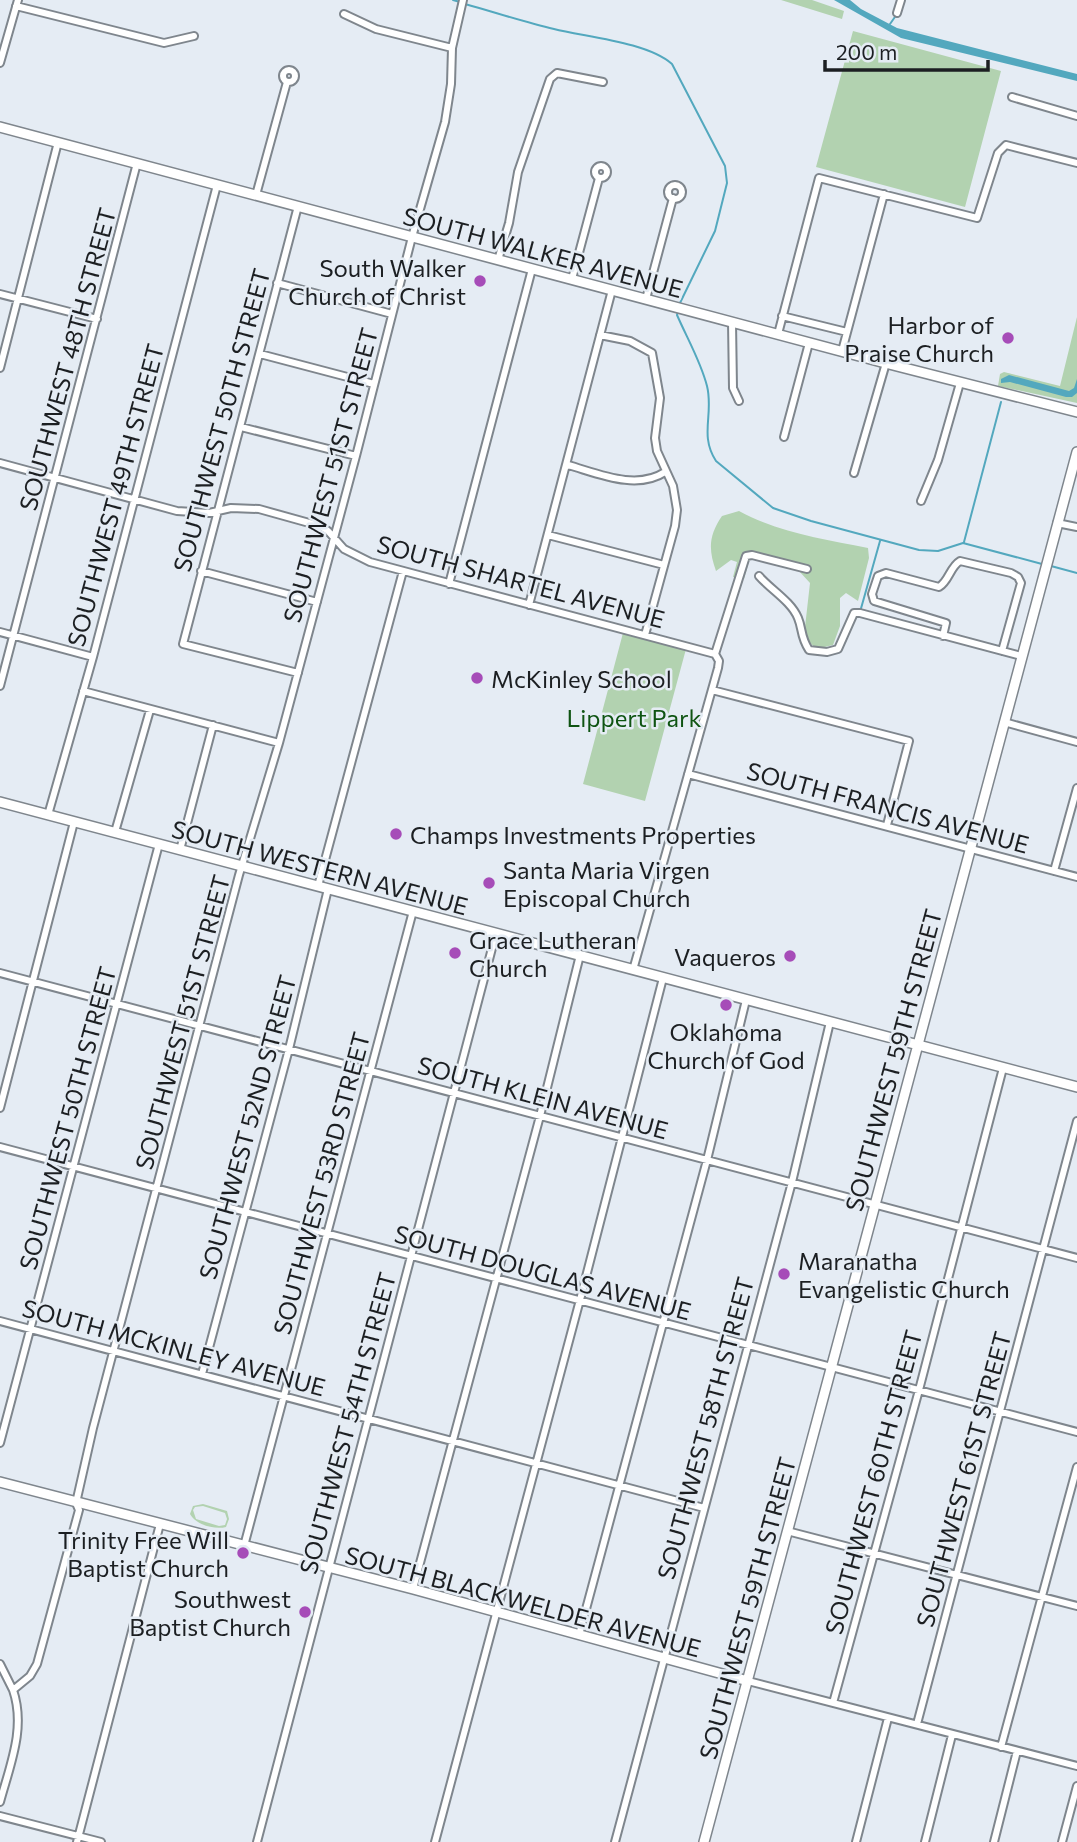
<svg xmlns="http://www.w3.org/2000/svg" width="1077" height="1842" font-family="Commissioner,sans-serif">
	<rect width="100%" height="100%" fill="#e5ecf4"/>
	<path fill="#b2d2b0" fill-rule="evenodd" d="M781,0H812L844,11L842,19Z
		M853,31L1001,71L965,207L816,167Z
		M1077,317V403L998,386L1000,374L1004,372L1060,386Z
		M739,511C780,533 823,539 868,548L869,558L858,601L846,593L840,598V626L833,645L816,649L804,636L810,583L799,571L750,558L744,579L733,577L737,562L731,560L716,571C708,549 709,535 722,516Z
		M623,633L686,649L645,801L583,784Z
		M203,1504L227,1511L229,1519L226,1527C215,1530 196,1525 190,1514L193,1506ZM203,1506L225,1513L227,1519L225,1525L219,1526L196,1519L193,1510L195,1507Z"/>
	<path fill="#53a8be" d="M834,0H850L861,9L897,28L1077,74V81L901,38Z
		M1009,375L1069,391L1074,388L1077,379V393L1072,397H1066L1010,382L1001,383V379Z"/>
	<g fill="none" stroke-linecap="round" stroke-linejoin="round">
		<path stroke="#53a8be" stroke-width="2" d="M453,0L460,2
			M465,4C494,12 524,22 554,29C586,37 647,42 672,64L725,166L727,183L715,231L679,305
			M890,24L897,14
			M678,311L677,315C687,338 701,362 707,386C714,414 699,435 716,461L773,508L811,521L919,550L938,551L963,543L1042,564
			M964,542L1001,402
			M1051,566L1077,573
			M860,612L880,541"/>
		<defs>
			<path id="street" d="M16,6L164,43L194,36
				M897,13L901,0
				M344,14L376,29L452,48
				M0,63L18,0
				M283 76a6 6 0 1 1 12 0a6 6 0 1 1-12 0Z
				M1012,97L1077,116
				M595 172a6 6 0 1 1 12 0a6 6 0 1 1-12 0Z
				M668 192a7 7 0 1 1 14 0a7 7 0 1 1-14 0Z
				M256,195L287,82
				M498,260L509,223L518,172L550,79L557,73L603,82
				M572,279L599,178
				M277,283L392,314
				M0,294L97,319
				M646,299L673,198
				M782,316L847,332
				M732,322L733,388L739,401
				M778,334L819,178L977,218L998,153L1006,145L1077,163
				M600,335L630,341L652,353L660,398L655,438L657,451L673,486L677,510L675,526L645,635
				M842,351L884,194
				M260,354L374,384
				M0,368L58,142
				M241,427L356,456
				M784,437L809,343
				M0,463L177,511L209,513L231,508L259,509L320,526L328,531L344,549L370,562L715,654
				M568,465C597,473 636,491 665,472
				M854,473L886,363
				M921,501L938,460L960,383
				M1057,523L1077,527
				M548,535L664,565
				M201,571L317,602
				M759,576C770,589 791,601 798,618C803,630 800,636 809,650L827,652L838,649L854,613H860L1021,656
				M449,584L532,269
				M529,605L612,290
				M0,632L93,657
				M943,636L946,623L874,601L872,594L878,576L886,573L939,587C949,581 950,567 960,561L1011,573L1018,577L1021,583L1002,651
				M715,654L746,556L752,555L807,569
				M298,673L183,644L298,206
				M0,686L137,163
				M712,690L909,741L887,825
				M83,691L279,743
				M1004,722L1077,742
				M688,774L1077,877
				M48,815L93,657L217,185
				M115,832L150,710
				M180,850L213,725
				M1054,871L1077,788
				M318,886L403,571
				M633,970L718,668L719,661L715,654
				M0,973L1077,1258
				M0,1108L74,822
				M0,1147L1077,1432
				M0,1321L704,1508
				M202,1374L289,1049L328,889
				M0,1443L159,844
				M787,1531L1077,1606
				M244,1546L413,911
				M413,1589L540,1116L580,955
				M579,1635L707,1160L746,1000
				M0,1664L13,1690
				M748,1681L1077,1766
				M833,1703L919,1390L1003,1068
				M917,1724L1077,1121
				M1001,1747L1077,1467
				M0,1802C10,1765 26,1728 13,1690L30,1676L37,1664L79,1510L76,1503L93,1428L239,875L279,743L356,456L412,237L445,122L451,84L452,48L463,0
				M0,1816L101,1842
				M77,1842L160,1524
				M257,1842L496,933
				M435,1842L581,1296L663,978
				M615,1842L792,1182L830,1022
				M856,1842L888,1718
				M925,1842L952,1735
				M994,1842L1017,1751
				M1062,1842L1077,1786"/>
			<path id="secondary" d="M0,127L889,364L1077,412
				M0,802L1077,1087
				M0,1482L413,1589L748,1681
				M704,1842L1077,452"/>
		</defs>
		<use href="#street" stroke="#7f868d" stroke-width="10"/>
		<use href="#secondary" stroke="#7f868d" stroke-width="12"/>
		<use href="#street" stroke="#fff" stroke-width="6"/>
		<use href="#secondary" stroke="#fff" stroke-width="9"/>
	</g>
	<g fill="#a64cb8" stroke="#e5ecf4" stroke-width="2.5">
		<circle cx="480" cy="281" r="7"/>
		<circle cx="1008" cy="338" r="7"/>
		<circle cx="477" cy="678" r="7"/>
		<circle cx="396" cy="834" r="7"/>
		<circle cx="489" cy="883" r="7"/>
		<circle cx="455" cy="953" r="7"/>
		<circle cx="790" cy="956" r="7"/>
		<circle cx="726" cy="1005" r="7"/>
		<circle cx="784" cy="1274" r="7"/>
		<circle cx="243" cy="1553" r="7"/>
		<circle cx="305" cy="1612" r="7"/>
	</g>
	<g text-anchor="middle" dominant-baseline="central" stroke-width="5" stroke-linejoin="round" paint-order="stroke">
		<g font-size="24" fill="#1c1f22" stroke="#e5ecf4">
			<text transform="translate(543 252) rotate(15)">SOUTH WALKER AVENUE</text>
			<text transform="translate(67 359) rotate(-75)">SOUTHWEST 48TH STREET</text>
			<text transform="translate(221 420) rotate(-75)">SOUTHWEST 50TH STREET</text>
			<text transform="translate(330 475) rotate(-75)">SOUTHWEST 51ST STREET</text>
			<text transform="translate(115 495) rotate(-75)">SOUTHWEST 49TH STREET</text>
			<text transform="translate(521 581) rotate(15)">SOUTH SHARTEL AVENUE</text>
			<text transform="translate(888 807) rotate(15)">SOUTH FRANCIS AVENUE</text>
			<text transform="translate(320 867) rotate(15)">SOUTH WESTERN AVENUE</text>
			<text transform="translate(182 1022) rotate(-75)">SOUTHWEST 51ST STREET</text>
			<text transform="translate(893 1060) rotate(-75)">SOUTHWEST 59TH STREET</text>
			<text transform="translate(543 1097) rotate(15)">SOUTH KLEIN AVENUE</text>
			<text transform="translate(67 1118) rotate(-75)">SOUTHWEST 50TH STREET</text>
			<text transform="translate(247 1127) rotate(-75)">SOUTHWEST 52ND STREET</text>
			<text transform="translate(321 1183) rotate(-75)">SOUTHWEST 53RD STREET</text>
			<text transform="translate(543 1272) rotate(15)">SOUTH DOUGLAS AVENUE</text>
			<text transform="translate(174 1347) rotate(15)">SOUTH MCKINLEY AVENUE</text>
			<text transform="translate(347 1423) rotate(-75)">SOUTHWEST 54TH STREET</text>
			<text transform="translate(705 1428) rotate(-75)">SOUTHWEST 58TH STREET</text>
			<text transform="translate(963 1479) rotate(-75)">SOUTHWEST 61ST STREET</text>
			<text transform="translate(873 1482) rotate(-75)">SOUTHWEST 60TH STREET</text>
			<text transform="translate(523 1601) rotate(15)">SOUTH BLACKWELDER AVENUE</text>
			<text transform="translate(747 1608) rotate(-75)">SOUTHWEST 59TH STREET</text>
		</g>
		<g font-size="24" fill="#1c1f22" stroke="#e5ecf4" text-anchor="end">
			<text x="466" y="267">South Walker<tspan x="466" dy="28">Church of Christ</tspan></text>
			<text x="994" y="324">Harbor of<tspan x="994" dy="28">Praise Church</tspan></text>
			<text x="491" y="678" text-anchor="start">McKinley School</text>
			<text x="410" y="834" text-anchor="start">Champs Investments Properties</text>
			<text x="503" y="869" text-anchor="start">Santa Maria Virgen<tspan x="503" dy="28">Episcopal Church</tspan></text>
			<text x="469" y="939" text-anchor="start">Grace Lutheran<tspan x="469" dy="28">Church</tspan></text>
			<text x="776" y="956">Vaqueros</text>
			<text x="726" y="1031" text-anchor="middle">Oklahoma<tspan x="726" dy="28">Church of God</tspan></text>
			<text x="798" y="1260" text-anchor="start">Maranatha<tspan x="798" dy="28">Evangelistic Church</tspan></text>
			<text x="229" y="1539">Trinity Free Will<tspan x="229" dy="28">Baptist Church</tspan></text>
			<text x="291" y="1598">Southwest<tspan x="291" dy="28">Baptist Church</tspan></text>
		</g>
		<g font-size="24" fill="#0f5412" stroke="#e5ecf4">
			<text x="634" y="717">Lippert Park</text>
		</g>
	</g>
	<path d="M825 60v10h163v-10" fill="none" stroke="#1c1f22" stroke-width="3.5"/>
	<text x="836" y="60" font-size="21" fill="#1c1f22" stroke="#e5ecf4" stroke-width="5" paint-order="stroke">200 m</text>
</svg>
